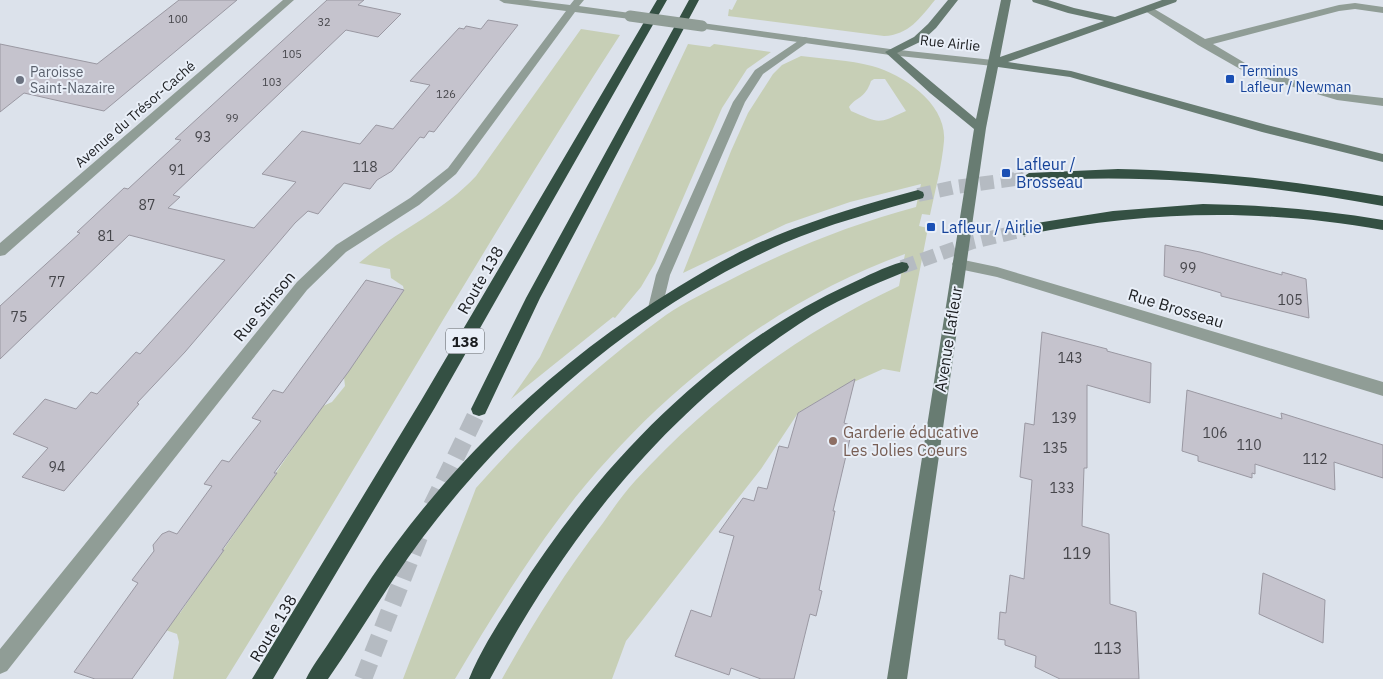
<svg xmlns="http://www.w3.org/2000/svg" width="1383" height="679" font-family="'IBM Plex Sans',sans-serif">
	<rect width="100%" height="100%" fill="#dce2eb"/>
	<path fill="#c7cfb6" fill-rule="evenodd" d="M737,0H935C920,18 909,35 884,36L728,16L729,9L732,10Z
		M581,29L620,35C483,246 359,465 226,679H173L179,642L177,634L160,628L145,600L180,613L297,442L323,406L332,402L345,386L344,377L404,290L403,286L391,278L390,269L359,263C396,231 442,213 476,176Z
		M688,44L710,47L714,44L771,52L747,69L722,108L655,263L641,287L615,318L613,317L511,399L540,357Z
		M801,56C825,59 849,60 872,66C904,75 947,104 944,141C942,165 935,191 930,215L922,214L919,226L928,228L900,372L883,369L838,389L798,413L761,469L626,641L612,679H502C532,625 565,572 603,523C613,509 623,494 635,481C710,399 799,333 899,286L905,254C766,304 646,403 558,520C520,571 487,625 455,679H403L476,488C531,425 598,364 666,315C685,302 706,292 726,282C787,250 849,225 916,207L921,184L850,202L786,224L683,273L731,151L748,113L773,74L782,65ZM874,79H885L906,111C876,125 880,123 851,111L849,107C857,96 865,99 871,81Z"/>
	<path fill="#c5c3cd" stroke="#9a98a2" d="M179,0H237L104,111L24,93L0,112V44L97,64Z
		M327,0H364L358,5L401,14L378,37L346,30L173,195L180,197L168,208L254,228L296,182L262,174L302,131L360,144L376,125L393,129L430,85L410,81L459,28L464,29L466,26L481,29L488,20L518,25L434,132L429,131L424,138L420,137L392,171L377,180L370,189L344,183L318,214L308,211L295,223L185,352L137,403L139,404L119,427L64,491L22,477L48,448L13,434L45,399L76,409L91,392L97,394L136,352L140,354L225,260L129,235L0,359V306L80,233L77,232L124,188L128,189L181,140L175,139Z
		M1165,245L1200,252L1282,275V272L1306,279L1309,318L1221,296V293L1164,276Z
		M366,280L404,290L349,371L274,473H277L222,550H224L132,679H95L74,672L138,583L132,580L154,551L153,545L162,534L169,531L177,534L212,486L204,484L222,460L229,462L261,421L252,418L273,390L283,393Z
		M1042,332L1107,349V351L1151,363L1150,403L1087,385V468H1084L1082,526L1109,534L1110,604L1136,612L1139,679H1060L1035,667L1036,656L1005,645V640L998,639L1000,612L1006,613L1010,575L1024,579L1032,480L1020,477L1025,423L1034,425Z
		M855,379L844,423L853,426L833,511H835L819,590L822,591L816,616L810,614L794,679H761L731,668L729,675L675,656L691,610L711,617L734,536L719,532L743,498L754,501L758,487L767,489L779,446L788,448L798,413Z
		M1187,390L1282,419L1281,413L1383,445V478L1334,462L1335,490L1255,464V474L1252,473V478L1198,461V456L1182,451Z
		M1263,573L1325,600L1323,643L1259,614Z"/>
	<g fill="none" stroke-linecap="round" stroke-linejoin="round">
		<path stroke="#b5bbc2" stroke-width="11" stroke-dasharray="11 5.5" stroke-linecap="butt" d="M1013,179L1029,177"/>
		<path stroke="#b5bbc2" stroke-width="14" stroke-dasharray="14 7" stroke-linecap="butt" d="M918,195L955,187L1023,178
			M902,267L973,242L1024,230"/>
		<path stroke="#b5bbc2" stroke-width="18" stroke-dasharray="18 9" stroke-linecap="butt" d="M432,506L479,409
			M363,679L420,534"/>
		<path fill="#909d96" fill-rule="evenodd" d="M1355,3L1383,7V13L1355,9L1339,11L1213,44L1255,69L1338,93L1383,98V106L1337,100L1247,73L1198,45L1142,9L1147,6L1151,7L1205,39L1339,5Z
			M804,37L808,38L809,40L808,42L763,74L745,102L670,275L662,308L660,312L655,314L650,312L648,308L656,275L733,102L755,70Z"/>
		<path fill="#909d96" fill-rule="evenodd" d="M283,0H294L5,255L0,256V243Z
			M499,0H528L570,5L574,0H584L579,6L630,13L635,16L630,19L575,12L456,174L419,205L346,252L307,290L7,671L0,674V649L297,282L336,245L410,198L448,168L566,11L504,3Z
			M702,23L890,49L993,60L999,63L993,66L890,55L698,28L697,26Z
			M959,259L997,267L1383,382V396L997,277L954,268L952,264L954,260Z"/>
		<path fill="#687c72" fill-rule="evenodd" d="M948,0H958L936,28L922,41L897,53L976,119L1001,0H1011L1000,57L1104,21L1068,13L1033,2L1032,0H1048L1074,8L1115,17L1162,0H1177L1176,2L1008,62L1071,71L1267,125L1383,154V162L1262,132L1070,77L998,67L986,128L907,679H887L974,129L930,93L885,52L914,37L928,24Z"/>
		<path fill="#345043" fill-rule="evenodd" d="M657,0H667L434,409L273,679H252L422,399Z
			M689,0H699L540,298L485,414L479,416L473,414L471,409L526,298Z
			M1118,169C1208,171 1295,181 1383,196V206C1264,184 1150,173 1029,181L1023,177L1029,173Z
			M918,190L923,192L924,195L923,198C875,212 829,224 784,243C648,303 528,404 437,519C396,570 365,626 328,679H306C312,666 322,654 330,641C344,620 358,598 372,577C452,460 557,360 678,287C709,268 742,249 775,236C822,217 869,203 918,190Z
			M1203,204C1264,205 1323,210 1383,220V230C1258,208 1149,211 1024,235L1019,233L1017,230L1019,227L1024,225L1113,211Z
			M902,262L907,263L909,267L907,271C870,286 832,302 799,324C663,414 566,537 490,679H469C481,649 500,621 517,594C598,466 711,348 850,284C867,276 884,267 902,262Z"/>
		<path stroke="#909d96" stroke-width="11" d="M630,16L702,26"/>
	</g>
	<g fill="#1a4fb4" stroke="#e9eff8" stroke-width="2">
		<rect x="1225" y="74" width="10" height="10" rx="2.5"/>
		<rect x="1001" y="168" width="10" height="10" rx="2.5"/>
		<rect x="926" y="222" width="10" height="10" rx="2.5"/>
	</g>
	<circle fill="#6b7280" stroke="#e9eff8" stroke-width="2" cx="20" cy="80" r="5"/>
	<circle fill="#8d6e63" stroke="#e9eff8" stroke-width="2" cx="833" cy="441" r="5"/>
	<g text-anchor="middle" dominant-baseline="central" stroke-width="4" stroke-linejoin="round" paint-order="stroke">
		<g font-size="11" fill="#46464b">
			<text x="178" y="19">100</text>
			<text x="324" y="22">32</text>
			<text x="292" y="54">105</text>
			<text x="272" y="82">103</text>
			<text x="446" y="94">126</text>
			<text x="232" y="118">99</text>
		</g>
		<g font-size="14" fill="#1b1d20" stroke="#e9eff8">
			<text transform="translate(950 43) rotate(6)">Rue Airlie</text>
			<text transform="translate(135 114) rotate(-41)">Avenue du Trésor-Caché</text>
		</g>
		<g font-size="14" fill="#164399" stroke="#e9eff8" text-anchor="start">
			<text x="1240" y="71">Terminus<tspan x="1240" dy="16">Lafleur / Newman</tspan></text>
		</g>
		<g font-size="14" fill="#5b616d" stroke="#e9eff8" text-anchor="start">
			<text x="30" y="72">Paroisse<tspan x="30" dy="16">Saint-Nazaire</tspan></text>
		</g>
		<g font-size="14" fill="#46464b">
			<text x="203" y="137">93</text>
			<text x="365" y="167">118</text>
			<text x="177" y="170">91</text>
			<text x="147" y="205">87</text>
			<text x="106" y="236">81</text>
			<text x="1188" y="268">99</text>
			<text x="57" y="282">77</text>
			<text x="1290" y="300">105</text>
			<text x="19" y="317">75</text>
			<text x="1070" y="358">143</text>
			<text x="1064" y="418">139</text>
			<text x="1215" y="433">106</text>
			<text x="1249" y="445">110</text>
			<text x="1055" y="448">135</text>
			<text x="1315" y="459">112</text>
			<text x="57" y="467">94</text>
			<text x="1062" y="488">133</text>
		</g>
		<rect fill="#e9eff8" stroke="#595c61" stroke-width="1" x="446" y="328.5" width="38" height="25" rx="4"/>
		<g font-size="15" font-weight="bold" fill="#1b1d20">
			<text x="465" y="341">138</text>
		</g>
		<g font-size="16" fill="#164399" stroke="#e9eff8" text-anchor="start">
			<text x="1016" y="164">Lafleur /<tspan x="1016" dy="18">Brosseau</tspan></text>
			<text x="941" y="227">Lafleur / Airlie</text>
		</g>
		<g font-size="16" fill="#1b1d20" stroke="#e9eff8">
			<text transform="translate(480 280) rotate(-60)">Route 138</text>
			<text transform="translate(264 306) rotate(-50)">Rue Stinson</text>
			<text transform="translate(1176 308) rotate(17)">Rue Brosseau</text>
			<text transform="translate(948 339) rotate(-81)">Avenue Lafleur</text>
			<text transform="translate(273 628) rotate(-59)">Route 138</text>
		</g>
		<g font-size="16" fill="#785e54" stroke="#e9eff8" text-anchor="start">
			<text x="843" y="432">Garderie éducative<tspan x="843" dy="18">Les Jolies Coeurs</tspan></text>
		</g>
		<g font-size="16" fill="#46464b">
			<text x="1077" y="553">119</text>
			<text x="1108" y="648">113</text>
		</g>
	</g>
</svg>
